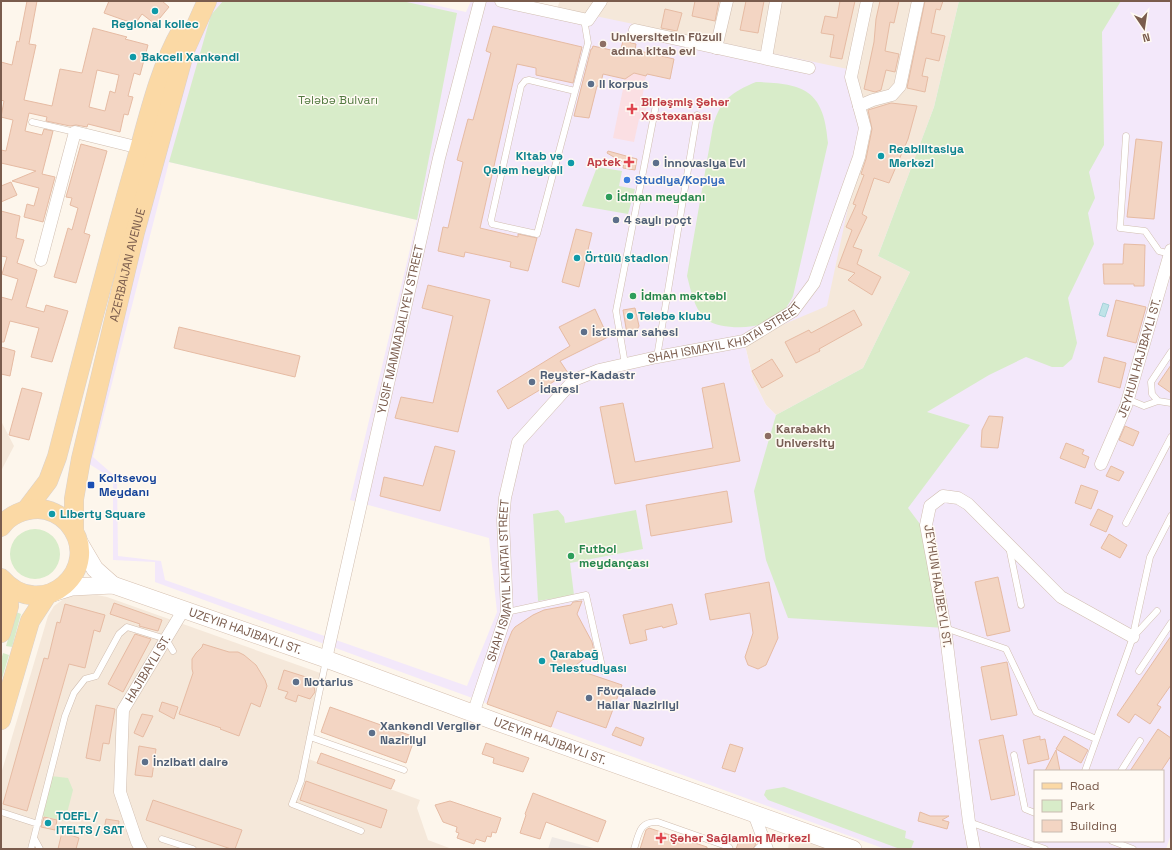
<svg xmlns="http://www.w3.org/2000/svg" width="1172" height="850" font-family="'Space Grotesk',sans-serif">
	<rect width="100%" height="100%" fill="#fdf6ec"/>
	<path fill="#f5e8da" d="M560,1H959L934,107L878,256L910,272L863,368L776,415L766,405L753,379L744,341L557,8Z
		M1,421L14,446L1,471Z
		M74,594H92L107,597L323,674L306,758L420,800L417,808L428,840L452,849H1V774L48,616L54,606L65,598Z
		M791,832L842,849H788Z"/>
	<path fill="#efe9e4" d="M552,837L597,849H548Z"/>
	<path fill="#f3e8fa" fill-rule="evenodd" d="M218,1H416L466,12L471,1H524L857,71L865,128L827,306L744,341L753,379L766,405L776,415L863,368L910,272L878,256L934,107L959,1H1171V834L1166,849H885L155,582V562L113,560V479L86,462L161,161L207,14ZM169,162L417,220L350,500L489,538L497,612L467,686L165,580L161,561L118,556L117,478L93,457ZM1035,771H1163V841H1035Z"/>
	<path fill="#fbdfe3" d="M634,73L646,76L642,99L648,100L644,119H639L634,142L613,138L625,79Z"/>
	<path fill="#d8ecc9" d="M223,1H402L457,13L417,220L169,162L211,15Z
		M959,1H1121L1102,32L1104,145L1089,172L1095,198L1088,213L1094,244L1068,298L1077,343L1072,359L1063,367H1052L1026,357L989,375L927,412L970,425L908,508L923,528L945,628L788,618L766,560L754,491L776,415L863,368L910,272L878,256L934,107Z
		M756,82C805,83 824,91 828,143L793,296C788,306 782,315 772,321C757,329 721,330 707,320C694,310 691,290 687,276L713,126C720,100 732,92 756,82Z
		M597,167L622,171L619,186L635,189L628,214L582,206Z
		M558,510L564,517L565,523L636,510L643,549L570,563L574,595L538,601L533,514Z
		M10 554a25 25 0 1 1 50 0a25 25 0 1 1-50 0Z
		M16,612L21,614L12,647L6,646Z
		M3,653L9,655L1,682V660Z
		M51,776L68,778L73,790L65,821L42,816Z
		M784,787L906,831L905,838L914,841L911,849H900L768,800L764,795L766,790Z"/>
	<path fill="#bfe3e8" stroke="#a5d3da" d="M1103,303L1109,305L1105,317L1099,315Z"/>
	<path fill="#f3d5c3" stroke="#e6bba3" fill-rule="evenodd" d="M27,1H37L29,44L36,45L24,100L52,106L60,69L82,73L93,28L127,37L125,39L148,45L140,75L134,73L128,96L133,97L128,115L124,114L120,132L88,124L87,127L76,125L70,126L46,121L47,117L29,113L25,131L42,135L44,129L53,131L42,174L55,177L43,222L24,217L27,204L34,206L39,188L12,181L36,171L1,163V150L6,151L13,120L1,117L4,101L1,100V62L12,65L17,41L19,42ZM97,70L119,75L115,93L110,91L105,111L89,107Z
		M109,1H162L169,7L155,24L142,14L135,24L104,13Z
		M695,1H719L715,21L692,16Z
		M746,1H764L758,33L740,30Z
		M840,1H855L842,59L830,57L834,35L821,33L825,16L837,18Z
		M880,1H899L894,23L890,22L885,51L899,54L895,72L886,70L881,90L875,92L864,89L874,42L876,19Z
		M925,1H943L940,10L936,9L931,33L945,36L939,61L926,58L922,76L928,77L925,92L907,88Z
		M665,9L682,13L677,31L661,28Z
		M493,26L582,47L573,83L536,75V68L517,64L480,228L518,237V234L537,238L528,271L510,267L511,262L465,252L464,257L438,251L443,227L448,228L463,162L457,160L468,119L473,120L491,53L486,51Z
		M623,41L636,44L635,50L674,59L670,79L647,74L646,76L634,73L625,79L603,74L600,86H597L589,118L574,116L591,49H592L593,46L620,52Z
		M891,103L917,106L908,139L889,183L874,178L862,214L867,217L853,247L862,250L857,264L881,277L872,295L848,280L855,273L838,267L852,230L846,227L856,205L853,204L864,175L861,174L866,159L872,129L868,110Z
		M1136,139L1162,142L1154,219L1127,217Z
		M81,144L107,151L84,233L90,235L76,283L54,277L68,228L72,230L78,208L70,205L72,198L66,197Z
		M608,151L637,159L635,170L623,168L624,163L607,153Z
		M11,182L17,195L1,202V186Z
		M1,211L20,216L16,238L24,240L17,263L37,270L26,307L44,312L46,305L68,311L52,362L31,357L39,328L10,321L4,342H1V297L12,300L18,279L2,274L7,257L1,256Z
		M576,229L592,233L579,287L562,282Z
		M1124,244L1145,245L1144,286H1134V284H1104L1103,264H1123Z
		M428,285L490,300L458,432L395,418L401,397L433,403L453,316L422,308Z
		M1116,300L1146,307L1136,343L1107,336Z
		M635,308L639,326L636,332L627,334L623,310Z
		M595,309L608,337L560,361L568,373L508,409L497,391L570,346L559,327Z
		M854,310L862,325L819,349L820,351L796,363L785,342L809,330L811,333Z
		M179,327L300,356L295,377L174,348Z
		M1,347L15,351L10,376L1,374Z
		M1104,357L1126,363L1120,388L1098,382Z
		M772,359L783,376L762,388L752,371Z
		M1171,365V393L1158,384Z
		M724,383L740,461L615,484L600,407L623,403L635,462L713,448L702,388Z
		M22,388L42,393L29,440L9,435Z
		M989,416L1003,417L998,448L981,447L982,430Z
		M1125,426L1139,432L1133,446L1119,440Z
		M1066,443L1084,450L1082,454L1089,457L1085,468L1060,458Z
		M435,446L455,451L440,511L380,496L384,477L423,486Z
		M1111,466L1124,472L1119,481L1106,476Z
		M1081,485L1098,491L1091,509L1075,503Z
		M727,491L732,522L651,536L646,505Z
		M1098,509L1113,516L1106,532L1090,525Z
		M1109,534L1127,545L1120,558L1101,548Z
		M998,577L1010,631L987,636L975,582Z
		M769,582L778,638L766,665L758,669L748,665L745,657L753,633L750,613L710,620L705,594Z
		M582,601L577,614L592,642L594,651L572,668L622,685L606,728L557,711L551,727L487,704L506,646L512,631L515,627L533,615L544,610L571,605L573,602Z
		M114,603L162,620L158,631L139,626L140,624L110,614Z
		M65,604L105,615L100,632L94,630L85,668L69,664L27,811L3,804L44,658L48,659L57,622L60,623Z
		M672,604L677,624L663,628L662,626L645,630L647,640L630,644L623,615Z
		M135,634L151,639L123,692L108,684Z
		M1171,636V685L1157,705L1161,707L1150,724L1135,714L1129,723L1117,715Z
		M203,644L229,652H238L244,655L256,665L265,680L267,686L260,707L251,703L239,736L220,729L221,728L179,714L193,673L192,669V659L196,653L202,647Z
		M1007,662L1017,715L991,720L981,667Z
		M284,670L309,678L314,686L315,692L310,699L298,695L296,702L285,698L288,692L278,689Z
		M162,702L178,707L174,719L159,711Z
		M96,705L115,709L109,744L103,743L100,761L86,758Z
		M330,707L415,737L406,763L321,732Z
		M142,714L153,716L143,737L134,733Z
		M616,727L644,738L641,746L612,735Z
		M1158,729L1171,738V756L1161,771H1130Z
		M1003,735L1015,795L991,800L979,740Z
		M1040,736V740L1045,739L1049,759L1028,764L1023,740Z
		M1064,736L1088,750L1081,763L1056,749Z
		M486,743L529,758L523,772L493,763L494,758L482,754Z
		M730,744L743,748L735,772L722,768Z
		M139,746L156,749L152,777L135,775Z
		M1056,750L1060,771H1045Z
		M321,753L395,780L391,789L317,763Z
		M306,781L387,810L381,828L300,800Z
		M533,793L606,821L598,842L546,822L540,839L520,833L526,815L525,814Z
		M153,800L242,830L235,849H231L146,820Z
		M450,801L501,818L496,833L492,832L491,837L487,836L485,842L476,839L474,844L457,838L459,833L456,832L457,827L443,822L435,805Z
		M920,812L930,816H949L942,820L949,822L947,829L918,821Z
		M44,817L57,820L55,830L41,827Z
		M106,819L119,821L118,832L104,830Z
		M649,828L707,847V849H640L646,830Z
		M62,832L79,838L76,849H58Z
		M740,838L756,844L753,849H736Z"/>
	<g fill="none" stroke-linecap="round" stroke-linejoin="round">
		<defs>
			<path id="lane" d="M575,91L529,80L525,81L521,86L491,220L492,224L537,234L588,43L584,19
				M32,122L75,132
				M1126,136L1120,228L1145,231L1159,251L1170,254
				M1171,352L1151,382L1152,394L1158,401L1171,403
				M657,357L697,115
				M625,364L616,311L656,105
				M1130,396L1132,401L1144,406L1158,401
				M1126,523L1171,437
				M1009,547L1021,605
				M507,612L586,595L603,671
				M945,628L1006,649L1036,712L1096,739
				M1133,635L1150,557L1171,516
				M326,660L301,781L292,804L361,831
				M1139,671L1171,623
				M310,737L404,770
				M1014,755L1025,809L1035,813
				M1085,771L1133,637L1157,611
				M1121,771L1140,741
				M1,812L38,824
				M969,822L1045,849
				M34,838L40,849
				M162,839L193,849
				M1112,841L1133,849
				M31,849L65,716L74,693L85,679L96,676L119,634L127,627L166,639L173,651
				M634,849C639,834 639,821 658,822L729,847L730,849
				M757,849L764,842"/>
			<g id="street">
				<path d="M501,1L588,20L601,1"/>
				<path d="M635,30L809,68"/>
				<path d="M716,48L727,1"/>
				<path d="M766,58L776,1"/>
				<path d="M859,106L873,100L892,95L900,86L918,1"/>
				<path d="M41,260L75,132L140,148"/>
				<path id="s1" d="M1101,464L1126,406L1171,250"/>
				<path id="s2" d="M326,659L439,158L480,1"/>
				<path id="s3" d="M473,714L507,612L503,520L505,498L518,442L574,380L599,370L657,357L744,341L793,311L814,283L859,157L865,128L851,77L867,1"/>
				<path d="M754,814L767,849"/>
				<path id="s4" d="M141,849L137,842L120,792L123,710L184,609"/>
				<path d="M974,849L969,822L945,628L926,525L930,506L943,496L958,498L968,504L1061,597L1133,637"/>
			</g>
			<g id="secondary">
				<path d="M79,542L95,569L113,585"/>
				<path id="s5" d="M53,593L72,587L113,585L326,659L494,721L853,849"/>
			</g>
			<g id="primary">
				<path d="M26,510L48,481L57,457C82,360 107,262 135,165C147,123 159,69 181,31"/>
				<path d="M1,527C9,515 24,509 38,509C49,509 61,515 68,523C106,568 42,625 1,578"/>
				<path id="s6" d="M74,530V499L81,459L135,232L185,50L207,1"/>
				<path d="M1,633L9,606L8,586"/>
				<path d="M1,720L30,621L47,595"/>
			</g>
		</defs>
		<use href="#lane" stroke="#d1beb0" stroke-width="7"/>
		<use href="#street" stroke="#d1beb0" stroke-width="13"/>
		<use href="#secondary" stroke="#d6c0b0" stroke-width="18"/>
		<use href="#primary" stroke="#dad1cd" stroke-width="20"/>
		<use href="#lane" stroke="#fff" stroke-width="6"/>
		<use href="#street" stroke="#fff" stroke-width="12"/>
		<use href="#secondary" stroke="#fff" stroke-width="17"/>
		<use href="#primary" stroke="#fbd9a5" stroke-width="19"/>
	</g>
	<g fill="#0f9aa8" stroke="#fffaf3" stroke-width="1.5">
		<circle cx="155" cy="11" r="4"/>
		<circle cx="133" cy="57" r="4"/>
		<circle cx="881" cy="156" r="4"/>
		<circle cx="571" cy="163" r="4"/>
		<circle cx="577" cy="258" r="4"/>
		<circle cx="630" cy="316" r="4"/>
		<circle cx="52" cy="514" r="4"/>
		<circle cx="542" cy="661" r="4"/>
		<circle cx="48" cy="823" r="4"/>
	</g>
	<g fill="#8d6e63" stroke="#fffaf3" stroke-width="1.5">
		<circle cx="603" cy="44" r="4"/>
		<circle cx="768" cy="436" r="4"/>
	</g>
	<g fill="#5c6f8a" stroke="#fffaf3" stroke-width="1.5">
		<circle cx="591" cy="84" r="4"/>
		<circle cx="656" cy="163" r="4"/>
		<circle cx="616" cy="220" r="4"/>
		<circle cx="584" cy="332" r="4"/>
		<circle cx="532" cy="382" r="4"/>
		<circle cx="296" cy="682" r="4"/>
		<circle cx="589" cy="698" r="4"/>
		<circle cx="372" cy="733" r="4"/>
		<circle cx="145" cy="762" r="4"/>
	</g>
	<g fill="#e0444e" stroke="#fffaf3" stroke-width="1.5">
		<path d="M630 103h4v4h4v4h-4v4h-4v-4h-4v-4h4z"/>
		<path d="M627 156h4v4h4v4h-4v4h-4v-4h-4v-4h4z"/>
		<path d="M659 832h4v4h4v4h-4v4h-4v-4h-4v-4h4z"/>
	</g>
	<circle fill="#3f7fe0" stroke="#fffaf3" stroke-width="1.5" cx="627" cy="180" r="4"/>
	<g fill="#2e9e5b" stroke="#fffaf3" stroke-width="1.5">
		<circle cx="609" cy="197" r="4"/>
		<circle cx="633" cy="296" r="4"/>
		<circle cx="571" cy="556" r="4"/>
	</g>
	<rect fill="#1a4fb4" stroke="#fffaf3" stroke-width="1.5" x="87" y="481" width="8" height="8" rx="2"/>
	<g text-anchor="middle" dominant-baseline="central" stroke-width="3" stroke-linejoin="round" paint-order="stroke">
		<g font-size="12" font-weight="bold" fill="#0d838f" stroke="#fffaf3" text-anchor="start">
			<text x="155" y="24" text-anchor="middle">Regional kollec</text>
			<text x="141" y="57">Bakcell Xankəndi</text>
			<text x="889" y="149">Reabilitasiya<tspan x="889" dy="14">Mərkəzi</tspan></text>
			<text x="563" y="156" text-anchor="end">Kitab və<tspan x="563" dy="14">Qələm heykəli</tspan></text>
			<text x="585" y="258">Örtülü stadion</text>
			<text x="638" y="316">Tələbə klubu</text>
			<text x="60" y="514">Liberty Square</text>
			<text x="550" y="654">Qarabağ<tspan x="550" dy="14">Telestudiyası</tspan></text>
			<text x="56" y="816">TOEFL /<tspan x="56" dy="14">ITELTS / SAT</tspan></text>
		</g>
		<g font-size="12" font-weight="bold" fill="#785e54" stroke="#fffaf3" text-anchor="start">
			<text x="611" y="37">Universitetin Füzuli<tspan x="611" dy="14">adına kitab evi</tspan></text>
			<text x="776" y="429">Karabakh<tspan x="776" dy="14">University</tspan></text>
		</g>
		<g font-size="12" font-weight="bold" fill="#4e5e75" stroke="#fffaf3" text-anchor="start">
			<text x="599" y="84">II korpus</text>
			<text x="664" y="163">İnnovasiya Evi</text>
			<text x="624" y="220">4 saylı poçt</text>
			<text x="592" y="332">İstismar sahəsi</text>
			<text x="540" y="375">Reyster-Kadastr<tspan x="540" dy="14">İdarəsi</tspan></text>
			<text x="304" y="682">Notarius</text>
			<text x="597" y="691">Fövqaladə<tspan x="597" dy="14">Hallar Nazirliyi</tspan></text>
			<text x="380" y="726">Xankəndi Vergilər<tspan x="380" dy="14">Nazirliyi</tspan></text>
			<text x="153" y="762">İnzibati dairə</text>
		</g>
		<g font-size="12" fill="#537a41" stroke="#fffaf3">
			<text x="338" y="100">Tələbə Bulvarı</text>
		</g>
		<g font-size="12" font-weight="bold" fill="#be3a42" stroke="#fffaf3" text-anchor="start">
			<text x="641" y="102">Birləşmiş Şəhər<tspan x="641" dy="14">Xəstəxanası</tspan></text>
			<text x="621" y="162" text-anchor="end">Aptek</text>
			<text x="670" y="838">Şəhər Sağlamlıq Mərkəzi</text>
		</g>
		<g font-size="12" font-weight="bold" fill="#366cbe" stroke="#fffaf3" text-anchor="start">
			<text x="635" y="180">Studiya/Kopiya</text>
		</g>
		<g font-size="12" font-weight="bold" fill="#27864d" stroke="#fffaf3" text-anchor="start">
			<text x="617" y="197">İdman meydanı</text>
			<text x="641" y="296">İdman məktəbi</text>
			<text x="579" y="549">Futbol<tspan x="579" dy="14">meydançası</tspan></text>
		</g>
		<g font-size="12" fill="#7a5c4d" stroke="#fffaf3">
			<text stroke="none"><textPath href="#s6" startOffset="271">AZERBAIJAN AVENUE</textPath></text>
			<text stroke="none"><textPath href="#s2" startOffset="338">YUSIF MAMMADALIYEV STREET</textPath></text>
			<text stroke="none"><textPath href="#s3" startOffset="522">SHAH ISMAYIL KHATAI STREET</textPath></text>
			<text stroke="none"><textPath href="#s1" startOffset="113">JEYHUN HAJIBAYLI ST.</textPath></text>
			<text stroke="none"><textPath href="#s3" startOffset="138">SHAH ISMAYIL KHATAI STREET</textPath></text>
			<text transform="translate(938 586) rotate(81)">JEYHUN HAJIBEYLI ST.</text>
			<text stroke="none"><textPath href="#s5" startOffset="201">UZEYIR HAJIBAYLI ST.</textPath></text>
			<text stroke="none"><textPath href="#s4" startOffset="191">HAJIBAYLI ST.</textPath></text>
			<text stroke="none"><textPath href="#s5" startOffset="525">UZEYIR HAJIBAYLI ST.</textPath></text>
		</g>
		<g font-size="12" font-weight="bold" fill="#164399" stroke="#fffaf3" text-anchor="start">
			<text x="99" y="478">Koltsevoy<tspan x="99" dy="14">Meydanı</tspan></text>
		</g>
	</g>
	<rect width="1172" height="850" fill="none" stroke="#7a5c4d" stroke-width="4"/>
	<rect x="1034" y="770" width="130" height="72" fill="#fffaf3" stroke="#cabbb1"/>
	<rect x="1042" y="783" width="20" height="6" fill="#fbd9a5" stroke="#cabbb1"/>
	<text x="1070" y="790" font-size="12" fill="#7a5c4d">Road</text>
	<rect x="1042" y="800" width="20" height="12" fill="#d8ecc9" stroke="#cabbb1"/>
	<text x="1070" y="810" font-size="12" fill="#7a5c4d">Park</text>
	<rect x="1042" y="820" width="20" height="12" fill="#f3d5c3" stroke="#cabbb1"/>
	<text x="1070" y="830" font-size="12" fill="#7a5c4d">Building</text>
	<g transform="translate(1144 28) rotate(167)" stroke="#fffaf3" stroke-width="3" paint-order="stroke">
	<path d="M0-3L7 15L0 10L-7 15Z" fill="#7a5c4d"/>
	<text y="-6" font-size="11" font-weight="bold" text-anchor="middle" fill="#7a5c4d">N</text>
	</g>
</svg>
